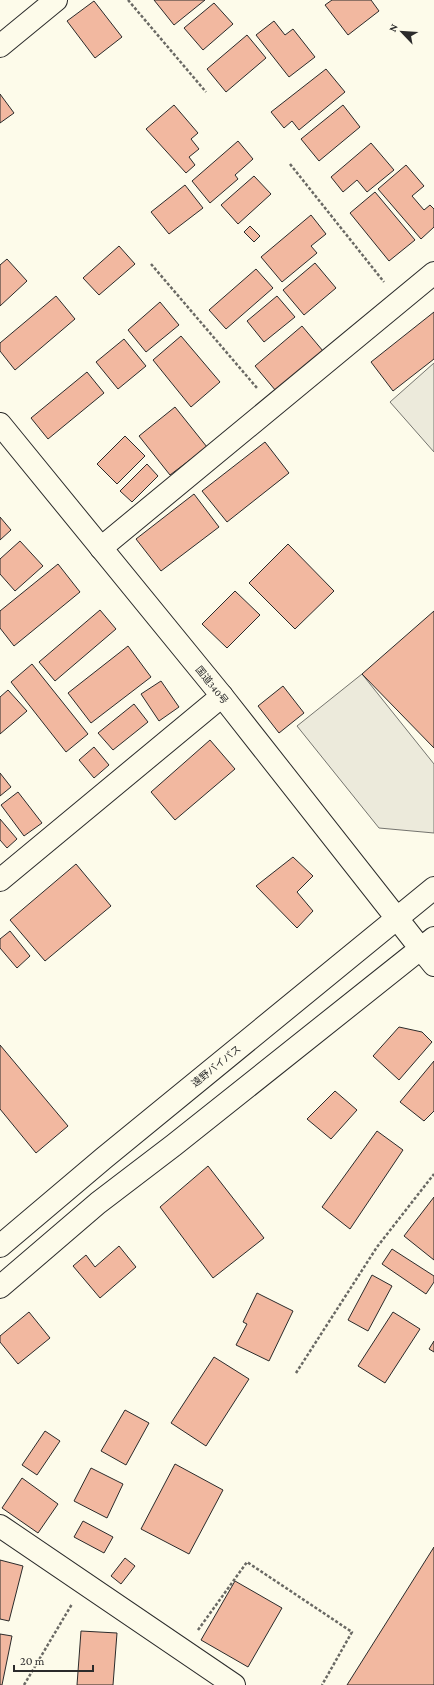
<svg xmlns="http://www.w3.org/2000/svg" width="434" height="1685" font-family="'Crimson Pro','Noto Sans JP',serif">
	<rect width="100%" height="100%" fill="#fdfbea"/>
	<path fill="#eceadb" stroke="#74746e" d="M434,363V452L390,402Z
		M362,674L434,764V833L379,828L297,726Z"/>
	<path fill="#f2b8a0" stroke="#2b2b2b" d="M154,0H205L174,25Z
		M332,0H371L379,11L348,35L325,5Z
		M94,1L122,37L95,58L67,21Z
		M214,3L233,24L203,50L184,28Z
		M274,21L285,35L293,29L315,57L289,77L256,35Z
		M247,35L266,58L226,92L207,69Z
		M326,69L345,92L299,130L292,121L284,128L271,112Z
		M0,94L14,113L0,123Z
		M174,105L198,133L191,139L199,149L189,157L195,165L186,173L146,129Z
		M343,105L360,127L319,161L301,139Z
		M238,141L253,159L235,175L238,179L210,203L192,181Z
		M371,143L394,170L367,192L357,180L343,192L331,177Z
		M406,165L424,186L412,196L424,210L430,205L434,209V227L421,239L378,189Z
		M254,176L271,194L238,224L221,205Z
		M185,185L203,208L169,234L151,212Z
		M375,192L415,240L389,261L350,213Z
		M311,215L326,234L311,246L317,253L282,282L261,257Z
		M250,226L260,236L254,242L244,232Z
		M119,246L135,264L99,295L83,278Z
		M7,259L27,281L0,306V265Z
		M315,263L336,288L304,315L283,290Z
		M256,269L273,288L226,329L209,310Z
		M56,296L75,319L15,370L0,351V343Z
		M277,296L295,317L264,342L247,321Z
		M160,302L179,325L146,352L128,330Z
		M434,312V359L393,391L371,362Z
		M302,326L323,351L276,391L255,366Z
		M181,336L220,382L191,407L153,360Z
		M124,339L146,366L118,389L96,362Z
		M87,372L104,393L48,439L31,418Z
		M175,407L207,447L170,475L139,436Z
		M125,436L145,456L117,484L97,464Z
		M265,442L289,473L227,522L202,491Z
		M147,464L158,476L132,502L120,491Z
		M194,494L219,527L161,571L136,539Z
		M0,517L11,530L0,540Z
		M20,541L43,566L15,591L0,574V559Z
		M288,544L334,591L295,629L249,583Z
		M58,564L80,592L14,646L0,628V611Z
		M235,591L260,615L227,648L202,624Z
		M100,610L116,629L55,681L39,662Z
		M434,611V748L362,674Z
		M128,646L151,677L91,723L68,693Z
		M32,664L88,734L66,752L11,682Z
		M161,681L179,707L159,721L141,694Z
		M283,686L304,713L279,733L258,706Z
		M8,690L27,711L0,734V697Z
		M134,704L148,722L113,750L98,733Z
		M210,740L235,769L175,820L151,792Z
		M94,747L109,765L94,778L79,760Z
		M0,773L11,787L0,796Z
		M18,792L42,823L24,836L1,805Z
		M0,819L17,839L7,848L0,840Z
		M293,857L313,876L297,892L313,911L297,928L256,886Z
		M76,864L111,906L45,961L10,920Z
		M10,931L30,956L17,968L0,948V939Z
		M399,1027L422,1032L432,1042L399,1080L373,1056Z
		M0,1045L68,1126L36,1153L0,1109Z
		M434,1061V1111L424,1121L400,1102Z
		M335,1091L357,1110L331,1139L307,1119Z
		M377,1131L403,1150L350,1229L322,1207Z
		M208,1166L264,1238L213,1278L160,1207Z
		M434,1197V1260L404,1236Z
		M119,1246L136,1267L100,1298L73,1266L86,1255L95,1267Z
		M392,1249L434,1276V1282L426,1294L382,1264Z
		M372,1275L392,1286L368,1331L348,1320Z
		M257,1293L293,1311L269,1361L236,1345L247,1324L243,1322Z
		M29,1312L50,1338L18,1364L0,1342V1336Z
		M393,1312L420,1329L385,1383L358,1366Z
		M434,1341V1352L429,1349Z
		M214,1357L249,1379L206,1446L171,1423Z
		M125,1410L149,1423L126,1465L101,1451Z
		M45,1431L60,1441L37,1475L22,1465Z
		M175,1464L223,1490L189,1554L141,1529Z
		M91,1468L123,1484L107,1518L74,1501Z
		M22,1478L58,1504L38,1533L2,1508Z
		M83,1521L113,1537L104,1553L74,1537Z
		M434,1547V1685H347Z
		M125,1558L135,1566L121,1584L111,1576Z
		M0,1560L23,1566L9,1621L0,1619Z
		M235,1581L282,1608L248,1667L201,1640Z
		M81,1631L117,1633L113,1685H77Z
		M0,1634L12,1636L2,1685H0Z"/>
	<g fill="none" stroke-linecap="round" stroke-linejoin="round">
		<defs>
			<path id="minor" d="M0,46L56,0
				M101,548L434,273
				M0,880L222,696
				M0,1526L234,1685"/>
			<path id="tertiary" d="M421,949L434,965"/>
			<path id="trunk" d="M0,424L222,696L421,949
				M0,1246L104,1158L434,888
				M0,1287L98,1203L174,1145L434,938"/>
		</defs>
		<use href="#minor" stroke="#2b2b2b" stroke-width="24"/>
		<use href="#tertiary" stroke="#2b2b2b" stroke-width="24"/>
		<use href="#trunk" stroke="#2b2b2b" stroke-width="24"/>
		<path stroke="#6a6964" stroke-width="2.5" stroke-dasharray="3 2" stroke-linecap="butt" d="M128,0L206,92
			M290,164L384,282
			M151,264L257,388
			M296,1373L377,1247L434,1174
			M198,1630L247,1562L352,1632L322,1685
			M24,1685L72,1604"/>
		<use href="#minor" stroke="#fdfbea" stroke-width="22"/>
		<use href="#tertiary" stroke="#fdfbea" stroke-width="22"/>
		<use href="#trunk" stroke="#fdfbea" stroke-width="22"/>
	</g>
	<g text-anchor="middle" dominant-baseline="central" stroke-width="3" stroke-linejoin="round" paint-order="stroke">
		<g font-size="10" fill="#2b2b2b" stroke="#fdfbea">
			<text transform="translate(212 685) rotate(51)">国道340号</text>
			<text transform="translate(216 1066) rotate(-39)">遠野バイパス</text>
		</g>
	</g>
	<g transform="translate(402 32) rotate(295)" stroke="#fdfbea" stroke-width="3" paint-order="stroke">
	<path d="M0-3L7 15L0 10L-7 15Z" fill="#2b2b2b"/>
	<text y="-6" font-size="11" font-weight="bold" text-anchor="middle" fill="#2b2b2b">N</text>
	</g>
	<path d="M14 1665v6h79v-6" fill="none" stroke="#2b2b2b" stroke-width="2"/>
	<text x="20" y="1665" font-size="12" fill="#2b2b2b" stroke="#fdfbea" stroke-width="3" paint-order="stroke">20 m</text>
</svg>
